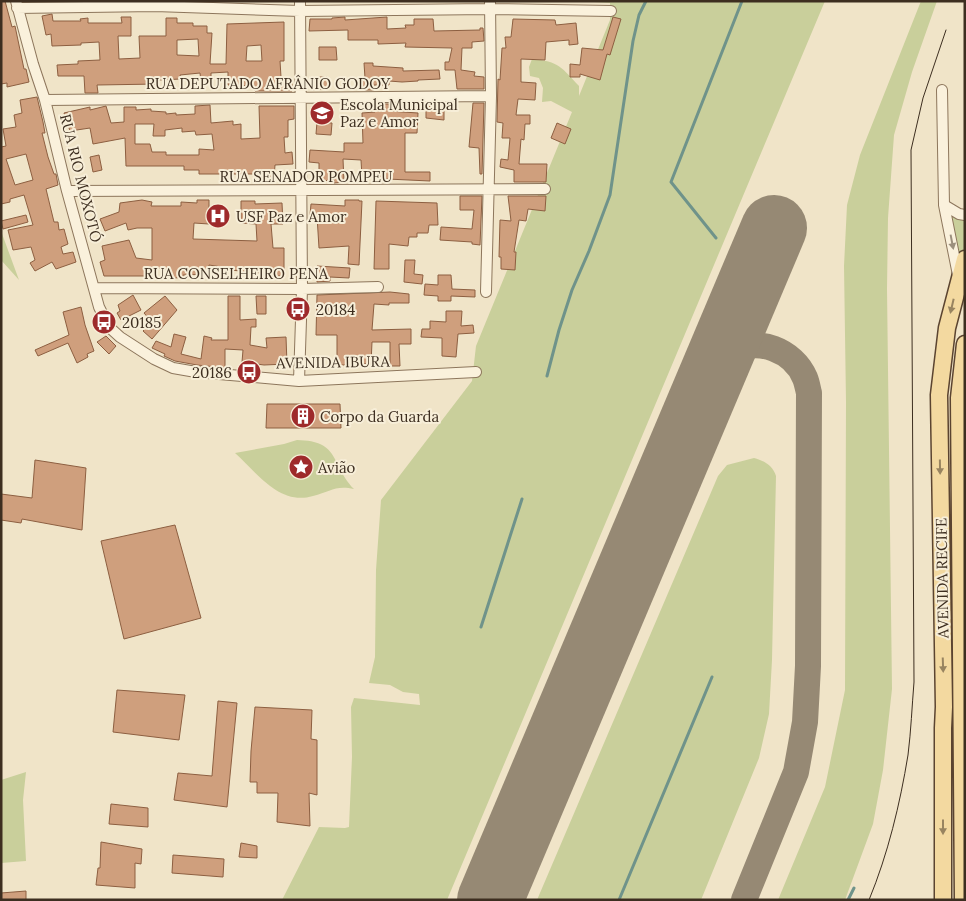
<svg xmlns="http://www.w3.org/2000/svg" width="966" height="901" font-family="Lora,serif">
	<rect width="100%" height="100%" fill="#f0e4c8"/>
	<path fill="#c9cf9b" d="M579,1H825L447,900H282L319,827L345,828L349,827L352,757L351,707L354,698L420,705L419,694L403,692L390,685L369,683L375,657L376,570L381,500L472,381L476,346L572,112L551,101L542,102L543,88L539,78L530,76L529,67L532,59C559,61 562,68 579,86V96L610,20V3Z
		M921,1H937L912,72L894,135L888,218L887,289L892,689L883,770L873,824L845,900H778L825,787L845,690L846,402L844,266L847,205L860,155Z
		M947,210L965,218V250L959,268Z
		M1,231L19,280L1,260Z
		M297,440C341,441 330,464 354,489C335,485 330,492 313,496C280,506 257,473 235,453L284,444Z
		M754,458C765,461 773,466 776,476L772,660L769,714L759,758L701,900H537L718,476L727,465Z
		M26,772L23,800L26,861L1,863V780Z"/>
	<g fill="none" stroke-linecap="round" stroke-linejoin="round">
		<path stroke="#6f938a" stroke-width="3" d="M716,238L671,182L742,1
			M547,376L559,330L572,290L589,251L610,195L633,41L639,15L646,1
			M481,627L522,499
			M619,900L712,677
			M848,900L854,888"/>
		<path stroke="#968974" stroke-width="26" d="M710,380C715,370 722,359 731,353C757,335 794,351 805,378C807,383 808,389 809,393L808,666L805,722L796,772L744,900"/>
		<path stroke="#968974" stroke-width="66" d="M490,900L774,228"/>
	</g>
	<path fill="#cf9f7d" stroke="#8d5f41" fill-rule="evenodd" d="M1,1H5L12,27L15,26L24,69H26L29,82L7,87V83L1,84Z
		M52,14L53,21H81L80,19L88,18V23H122L121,17H131V36H118L119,59L140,58L139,36H166V18H177V23H193V26H207V33H212L210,64H226L227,24L284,22V61H280L281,77L292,78V91H255V86L228,85V72L211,73V82H201L200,73L180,75L181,79L158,80V84L97,85L98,93H85L84,76H58L57,65L78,64V61L100,60L99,42L81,43V45L52,46L51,34L46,35L42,16ZM198,39L199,56L177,55V40ZM261,45L262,61H246L247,46Z
		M345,17V20L387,17V29L406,28L405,25H414V19H433L434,31L480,30V28H483L484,41L472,42V48H462L461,70L475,72L474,76L484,77V89H457L455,70H445V62H449L452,48L405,47L406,43L378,44V40H348V30L309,31L310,19H332V18Z
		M613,17L621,19L610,55L607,54L600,80L580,74V77H570V64L580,65L582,48L603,50Z
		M513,19L555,20L556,25L576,23L578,44L569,45V40L546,42L545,60L521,59V82L536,83L535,100L518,99L516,115H530V124H525L524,140L521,139L519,164H547L546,182H514V170L500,167L501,159L508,160L510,138H502L503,123L497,122L498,79L500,80L502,48H506L505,37H511Z
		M319,47H336L337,60H319Z
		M364,63H373V66L403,68V71L439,70L440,79L418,80V81L402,82L389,81V85H374V90H360V78H365Z
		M310,77H327L328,89L311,90Z
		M37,97L43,122L45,133H42L48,157L54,174H56L58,185L46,189L54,222H58L59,230L64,229L68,244L61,247L63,254L73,252L76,262L56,269L52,262L35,271L30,263L35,260L31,247L13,250L8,230L33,225L24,195L10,199V202L1,204V147L6,146L3,129L16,127L14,115L22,113L20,100ZM26,154L33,180L15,185L6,159Z
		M473,103H484L482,174H480L479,148L469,147Z
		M375,104H389V111L418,113L417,133H405V172H430V181L387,179L374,180V177H362L361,160L343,159L344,182L334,183V180L319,181V163L309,162L310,150L344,152V143H363L362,113L375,112Z
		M210,105L211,123L233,121V125L241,124V139L260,138L259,106H294V119L288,120V137H284L285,153L292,152L293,164L275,165L274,178L255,177V174H199V170H184V166H126L125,138L93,144L90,128L70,131L64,113L90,107V110L106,106L111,123L124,122V107H136V110L151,109V111L166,112V114L176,113V115L195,114V106ZM135,124H154L153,136H165V130L182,128V132L195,131L196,135L212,134L214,150L199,149V155H166V152H152L150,144H135Z
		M426,106L444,107V120L426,118Z
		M317,122L332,123L331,135L316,134Z
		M557,123L571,129L565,144L551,138Z
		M99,155L102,170L93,172L90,157Z
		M460,196H482L480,245L472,244V242L440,240L441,227L472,229L474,210H460Z
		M508,196H546L545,211L528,209L526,221L519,220L514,252H516L515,270L501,269V257H499L500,220L511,221Z
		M142,200L152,202L151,206H181V202L197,203V200H209V224L194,223L193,239L257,241L256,224L241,223V201H255V204L282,203L283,224H271L273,248H284V276H267L266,273L241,272L242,271L228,270V268L209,265V274L183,275V277L168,279L167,269L152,268L151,276H104L100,262L105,260L102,246L129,240L136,258L152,260V228H137L128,230L126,223L105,231L100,219L119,212L120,203Z
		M345,200H359V201H362L359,265L348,264L349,246L319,248L317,216L310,215L311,204L345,206Z
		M376,201L437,203L438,225H429L428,233H417V237H409L408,246L389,244V269H374Z
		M26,215L28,222L3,229L1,221Z
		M405,260H415L414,274L423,275L422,284L404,282Z
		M317,266L350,268L349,278L330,277V281L317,282Z
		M438,275H451L452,289L475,290V297L451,296V301H438V296L424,295L425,284L438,285Z
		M390,292L409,294V303H389V305L374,304L372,330L411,329V344H399L400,366H390V342H372L371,364L353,363V365H337V335H316L317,295Z
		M133,295L141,310L121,320L117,313L120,311L118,305Z
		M165,296L177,310L152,339L143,331L152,322L144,313Z
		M228,296H240V320L256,319V327H251L250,345L267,348L266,338L286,337L287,364L264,365L242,362L243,350L225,349V368L197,365L175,361L164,356L165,354L152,348L156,341L171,347L174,334L186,337L181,354L201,359L204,336L212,338L211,340H228Z
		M256,296H266V314H257Z
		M81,307L85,325L94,351L87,354L88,357L77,363L68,343L38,356L35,350L69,335L63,312Z
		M446,311H462L461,326L473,325L474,333L458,334L456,357L442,356V338L421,337L422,329H430V321L446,322Z
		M106,336L116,346L109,354L97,342Z
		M267,404H340L341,428H266Z
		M35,460L86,468L82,530L22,519L21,523L1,520V494L32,498Z
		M175,525L201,618L124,639L101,541Z
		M117,690L185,695L179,740L113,732Z
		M218,701L237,703L227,807L174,800L178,773L212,776Z
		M255,707L312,710L311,739L317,740V795L309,793L310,826L277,822L278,793H257V782H250L251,751Z
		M111,804L148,808V827L109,824Z
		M101,842L142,849L141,864L135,863V888L96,885L98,868H100Z
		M241,843L257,846V858L239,857Z
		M173,855L224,859L223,877L172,873Z
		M26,891V900H1V893Z"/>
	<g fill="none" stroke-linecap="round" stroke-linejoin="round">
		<defs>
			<path id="street" d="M16,1L33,64L45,100L67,191L99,307L109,327L120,337L154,359L173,368L196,372L299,381L476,372
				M17,8L155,6L300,11L490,9L611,11
				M942,90L944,205L958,275
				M45,100L491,96
				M67,191L545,189
				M944,205L959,214L965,215
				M94,288L302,289L378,287
				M486,292L491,96L490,1
				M299,381L302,289L300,1"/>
			<path id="primary" d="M943,900V728L944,707L939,395L947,328L965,259
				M963,900L959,398L965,344"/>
		</defs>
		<use href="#street" stroke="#8d765c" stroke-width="12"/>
		<use href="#primary" stroke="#5b4430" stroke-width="19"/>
		<use href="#street" stroke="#faf1dc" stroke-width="10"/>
		<use href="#primary" stroke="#f3d9a0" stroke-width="16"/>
		<path stroke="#3d2e20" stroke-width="1" d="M869,900C888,854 900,804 908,755C911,731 912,706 914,682L911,150L923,98L946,30"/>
	</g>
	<defs><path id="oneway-solid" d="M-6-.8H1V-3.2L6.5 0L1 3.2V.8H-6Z" transform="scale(1.25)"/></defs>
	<use fill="#9c907e" href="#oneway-solid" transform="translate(952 242) rotate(79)"/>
	<g fill="#988460">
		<use href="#oneway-solid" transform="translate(952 306) rotate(103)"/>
		<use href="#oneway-solid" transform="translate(940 467) rotate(89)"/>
		<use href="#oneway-solid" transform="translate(943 665) rotate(88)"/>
		<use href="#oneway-solid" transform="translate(943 827) rotate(90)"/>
	</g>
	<defs>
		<symbol id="school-disc" viewBox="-11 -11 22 22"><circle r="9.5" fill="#9e2a2b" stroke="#f7eed8"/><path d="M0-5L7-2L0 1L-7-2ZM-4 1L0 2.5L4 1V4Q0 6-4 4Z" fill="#fff"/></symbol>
		<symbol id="hospital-disc" viewBox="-11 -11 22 22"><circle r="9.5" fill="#9e2a2b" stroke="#f7eed8"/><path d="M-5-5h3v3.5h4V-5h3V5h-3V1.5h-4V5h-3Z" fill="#fff"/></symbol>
		<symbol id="bus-disc" viewBox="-11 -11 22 22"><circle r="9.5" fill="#9e2a2b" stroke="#f7eed8"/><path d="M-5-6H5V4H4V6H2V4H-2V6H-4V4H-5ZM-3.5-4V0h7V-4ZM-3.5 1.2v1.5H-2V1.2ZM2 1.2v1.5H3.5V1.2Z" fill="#fff"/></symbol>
		<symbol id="building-disc" viewBox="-11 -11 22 22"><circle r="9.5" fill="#9e2a2b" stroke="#f7eed8"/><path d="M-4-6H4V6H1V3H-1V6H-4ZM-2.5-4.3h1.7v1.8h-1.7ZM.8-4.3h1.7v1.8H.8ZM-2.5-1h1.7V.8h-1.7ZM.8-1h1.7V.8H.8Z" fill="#fff"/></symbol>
		<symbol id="sight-disc" viewBox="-11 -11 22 22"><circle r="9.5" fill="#9e2a2b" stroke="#f7eed8"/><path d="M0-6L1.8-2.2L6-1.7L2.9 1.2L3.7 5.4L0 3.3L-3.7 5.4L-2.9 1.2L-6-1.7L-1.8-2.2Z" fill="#fff"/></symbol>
	</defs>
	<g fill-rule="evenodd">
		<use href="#school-disc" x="308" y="99" width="28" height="28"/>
		<use href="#hospital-disc" x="204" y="202" width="28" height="28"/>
		<use href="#bus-disc" x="284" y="295" width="28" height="28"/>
		<use href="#bus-disc" x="90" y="308" width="28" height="28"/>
		<use href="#bus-disc" x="235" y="358" width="28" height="28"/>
		<use href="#building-disc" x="289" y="402" width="28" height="28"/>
		<use href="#sight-disc" x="287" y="453" width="28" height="28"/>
	</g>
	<g text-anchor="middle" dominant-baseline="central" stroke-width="4" stroke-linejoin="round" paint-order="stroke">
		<g font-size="15" fill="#3d2e20" stroke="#f7eed8">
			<text x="268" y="83">RUA DEPUTADO AFRÂNIO GODOY</text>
			<text x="306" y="176">RUA SENADOR POMPEU</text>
			<text transform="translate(81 178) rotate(76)">RUA RIO MOXOTÓ</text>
			<text x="236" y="273">RUA CONSELHEIRO PENA</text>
			<text transform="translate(333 362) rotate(-1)">AVENIDA IBURA</text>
			<text transform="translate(942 578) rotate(-91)">AVENIDA RECIFE</text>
		</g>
		<g font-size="15" fill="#3d2e20" stroke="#f7eed8" text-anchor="start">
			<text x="340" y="104">Escola Municipal<tspan x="340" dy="17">Paz e Amor</tspan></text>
			<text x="236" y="216">USF Paz e Amor</text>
			<text x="316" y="309">20184</text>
			<text x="122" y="322">20185</text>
			<text x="232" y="372" text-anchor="end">20186</text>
			<text x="320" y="416">Corpo da Guarda</text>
			<text x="318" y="467">Avião</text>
		</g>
	</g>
	<rect width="966" height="901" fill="none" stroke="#3d2e20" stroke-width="5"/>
</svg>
